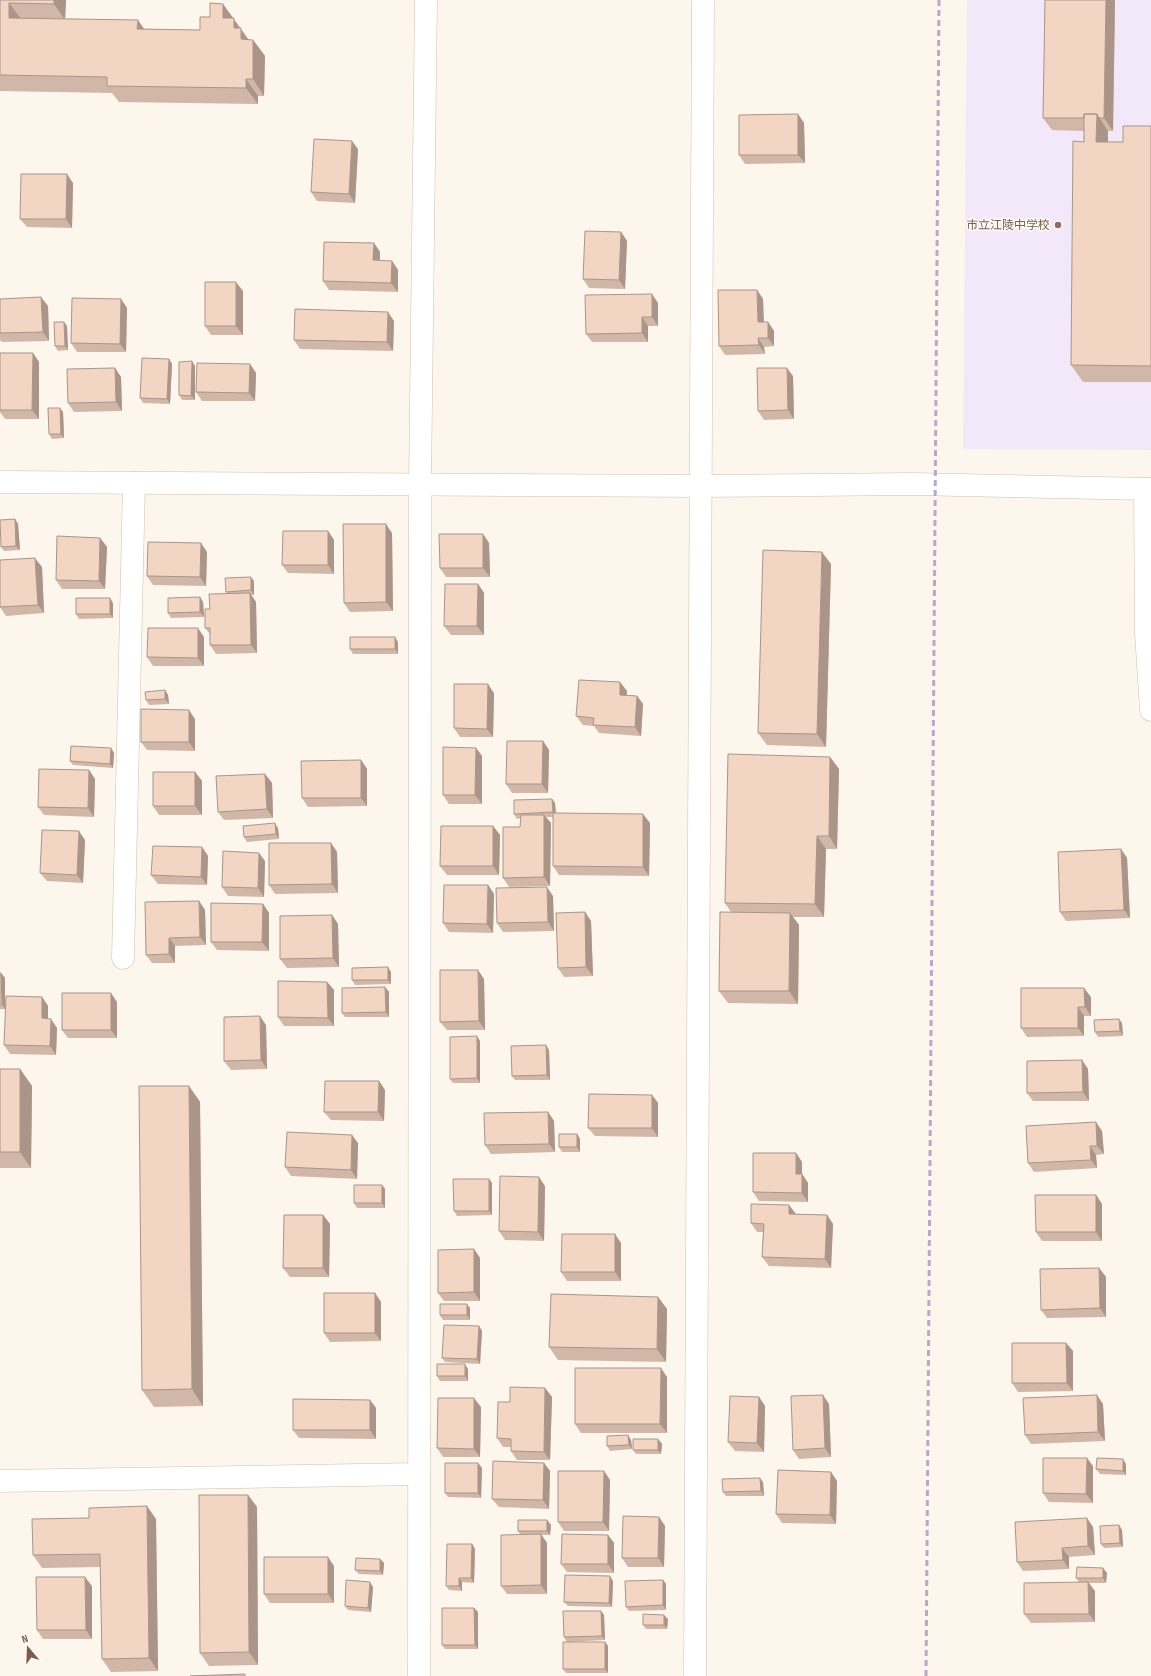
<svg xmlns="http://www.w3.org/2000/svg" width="1151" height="1676" font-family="'Sofia Sans Condensed','Noto Sans JP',sans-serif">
	<rect width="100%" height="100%" fill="#fdf6ec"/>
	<path fill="#f3e8fa" d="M967,0H1151V450L963,449Z"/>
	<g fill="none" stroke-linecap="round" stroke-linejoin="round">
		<defs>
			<path id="minor" d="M1145,489L1146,633L1151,710
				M123,958L134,483
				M0,1481L419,1474
				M419,1676L420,484L426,0
				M695,1676L703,0"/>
			<path id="tertiary" d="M0,482L700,486L912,484L1151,489"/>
		</defs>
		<use href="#minor" stroke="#d1beb0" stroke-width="23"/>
		<use href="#tertiary" stroke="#d1beb0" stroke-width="23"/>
		<use href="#minor" stroke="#fff" stroke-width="22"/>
		<use href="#tertiary" stroke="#fff" stroke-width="22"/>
		<path stroke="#b9a8c9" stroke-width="3" stroke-dasharray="6 4" stroke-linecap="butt" d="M926,1676L939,0"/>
	</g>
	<path fill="#d1b7a8" d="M0,0H66L65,19L144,29L200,30L210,17L223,4L249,40H253L265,56L264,96H258V104L119,102L112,93L0,91Z
		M1045,0H1115L1113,131H1108V142H1123L1151,126V382H1083L1071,365L1084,131L1052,130L1043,118Z
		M798,114L804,123L805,163L745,164L739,155Z
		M358,149L355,203L317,201L311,192Z
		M73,183L72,228L27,227L20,219Z
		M621,232L627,241L625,289L589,288L583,279Z
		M374,243L380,252V261H392L398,270V292L329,290L323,281Z
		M757,290L763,299L764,322H768L774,331V346L764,347L765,354L725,355L719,346Z
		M243,291V335H211L205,326Z
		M0,299L48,306L49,341L2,342L0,340Z
		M121,299L127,308L126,352H77L71,343Z
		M658,303V326H648V342H592L586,334Z
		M394,321L393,351L300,349L294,340Z
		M67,326L68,350L58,351L55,346Z
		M0,353H33L39,362V419H5L0,412Z
		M169,359L172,364L170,404L143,403L140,398Z
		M250,364L256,373L255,401H202L196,392Z
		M195,366V400H182L179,395Z
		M115,368L121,377L122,411L74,412L68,403Z
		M793,376L794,419L764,420L758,411Z
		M63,412L64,438L52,439L49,434Z
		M15,519L18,524L20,550L4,551L1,547Z
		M328,531L334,540V574L288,573L282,565Z
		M392,533L393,611L350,612L344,603Z
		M483,534L489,543L490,577H446L440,568Z
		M100,538L107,547L105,589H62L56,580Z
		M207,552L206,586L153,585L147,576Z
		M0,560L42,567L44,613L6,616L0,607Z
		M831,564L826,747L767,745L758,733Z
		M254,581V595H251L256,602L257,653L216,654L210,645V634L205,628L210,609L227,594L226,592Z
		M478,584L484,593V635H451L444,626Z
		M200,597L203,602L204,617L171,618L168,613Z
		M113,603V618L79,619L76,614Z
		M204,637V666H153L147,657Z
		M398,642V654H353L350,649Z
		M165,690L168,695L169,704L149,705L146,700Z
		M627,691L626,695L637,696L643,704L641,736L599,733L594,726L583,725L576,716Z
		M494,693L493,737H460L454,728Z
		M195,719V751L147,750L141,742Z
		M543,741L549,750L548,793H512L506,784Z
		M111,748L114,753L113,768L73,765L70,761Z
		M476,748L482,756V804H449L443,795Z
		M830,757L839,769L837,849H826L824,917H793L799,925L798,1004L728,1003L719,991L731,912L725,903Z
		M361,760L367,769V806L308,807L302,798Z
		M89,770L95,779L94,817L44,815L38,807Z
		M195,772L202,781V815H159L153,806Z
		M265,774L272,783L273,818L224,820L218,812Z
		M552,799L555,803L556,813L650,823L649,876L559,875L553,866V817H546L551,823L550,886L509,887L503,878L520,827L521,818L517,819L514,814Z
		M493,826L500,835L499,875H447L440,866Z
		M278,828L279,839L247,842L244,837Z
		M85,840L83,883L47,881L40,873Z
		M331,843L337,852L338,893L275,894L269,885Z
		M202,847L208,856L207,885L158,884L151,875Z
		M1121,849L1127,858L1130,918L1066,921L1060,912Z
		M265,861L264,897L228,896L222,887Z
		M488,885L494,894L493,933L449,932L443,923Z
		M553,896L554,931L503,932L497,923Z
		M199,901L205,910L206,945L175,946V963H152L146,955Z
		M263,904L269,913V951L217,950L211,942Z
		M585,912L591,921L593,976L564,977L558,968Z
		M332,915L338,924L339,967L287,968L280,959Z
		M391,972V984L355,985L352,980Z
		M0,973H1L5,978V1009H0Z
		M484,979L485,1030H447L440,1022Z
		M327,982L334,990V1026H284L278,1017Z
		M385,987L389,992V1017H345L342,1013Z
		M42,997L48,1006V1018L57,1028L56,1055L10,1054L4,1045Z
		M1091,997V1016H1084V1036L1027,1037L1021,1028Z
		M117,1002V1038H68L62,1030Z
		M1122,1023L1123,1036L1098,1037L1095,1032Z
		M266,1025L267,1069L231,1070L224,1061Z
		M480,1041V1083H453L450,1079Z
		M549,1050L550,1080H515L512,1076Z
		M1082,1060L1088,1069L1089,1101H1033L1027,1093Z
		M0,1069H20L32,1086L31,1168H0Z
		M379,1081L385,1090L384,1121L331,1120L324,1112Z
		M189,1086L200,1102L203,1406L154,1407L142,1390Z
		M652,1095L658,1103V1137L595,1136L588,1128Z
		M548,1112L554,1121L555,1152L491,1154L485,1145Z
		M1102,1131L1104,1154L1096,1155L1097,1168L1034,1172L1028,1163Z
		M577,1134L580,1139V1152H562L559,1147Z
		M358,1143L357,1179L291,1176L285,1167Z
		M796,1153L802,1162V1174L808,1183V1202L759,1201L753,1192Z
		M489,1179L492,1183V1215L457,1216L454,1211Z
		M382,1185L385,1189V1208H357L354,1203Z
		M545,1186L544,1241L505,1240L499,1231Z
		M1096,1195L1102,1204V1241H1042L1036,1232Z
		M796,1214L827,1215L833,1224L831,1268L769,1266L762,1257L763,1232H757L751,1223Z
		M323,1215L330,1224L329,1277H290L283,1268Z
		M621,1243V1281H567L561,1272Z
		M474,1249L480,1258V1301H444L438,1293Z
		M1099,1268L1106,1277V1317L1047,1318L1041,1310Z
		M375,1293L381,1302V1341L330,1342L324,1333Z
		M658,1297L667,1309L666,1362L558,1360L549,1347Z
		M470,1308V1320H443L440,1315Z
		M479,1326L482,1331L480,1364L445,1362L442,1358Z
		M1066,1343L1073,1351V1391L1018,1392L1012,1383Z
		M468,1369V1381H440L437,1376Z
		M667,1377V1433H581L575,1424Z
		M545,1388L552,1397L550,1460H517L511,1451V1447H503L497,1438L510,1402Z
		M759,1397L765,1406L764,1452L735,1451L728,1442Z
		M370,1400L376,1408V1439L299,1438L293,1430Z
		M829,1404L831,1457L799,1459L793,1450Z
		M1103,1404L1105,1441L1031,1444L1025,1435Z
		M481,1407L480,1457H443L437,1448Z
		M628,1435L631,1440L632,1449L610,1451L607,1446Z
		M658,1439L662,1444L661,1454H636L633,1450Z
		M478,1463L482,1468L481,1498L448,1497L445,1493Z
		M544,1463L550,1471L549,1509L499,1507L492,1499Z
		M1126,1464V1475L1100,1474L1096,1469Z
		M1093,1466V1503L1049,1502L1043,1493Z
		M604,1471L610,1480L609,1531H564L558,1522Z
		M837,1481L836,1524L782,1523L776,1514Z
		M763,1482L764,1496H726L723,1492Z
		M248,1495L257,1507L258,1665L209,1666L200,1653Z
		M659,1517L665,1526L664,1567H628L622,1558Z
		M156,1519L158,1671L111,1672L102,1659L100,1567L42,1568L33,1555Z
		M547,1520L551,1525L550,1535H541L547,1543V1594H507L501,1586L520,1534L518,1531Z
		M1119,1525L1122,1530L1123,1547L1104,1548L1101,1544Z
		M1093,1527L1095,1555L1069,1557V1569L1023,1571L1017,1562Z
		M608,1535L614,1543V1573L567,1572L561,1564Z
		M472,1544L475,1549L474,1583L462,1582V1591L449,1590L446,1586Z
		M380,1559L384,1563L383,1575L359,1574L355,1570Z
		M334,1566V1603H270L264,1594Z
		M1107,1573L1106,1583H1089L1095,1591V1622L1031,1623L1024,1614L1079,1582L1076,1578Z
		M663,1580L666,1584V1610L629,1611L626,1607Z
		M613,1581L612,1607L568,1606L564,1602Z
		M92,1586V1639H43L37,1630Z
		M373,1587L371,1612L348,1610L345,1606Z
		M474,1608L478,1612V1649H445L442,1645Z
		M601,1611L604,1615L605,1640L567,1642L564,1637Z
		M668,1619L667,1629H646L643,1625Z
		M605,1642L608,1646V1673H566L563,1669Z"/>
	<path fill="#aa9588" d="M54,0H66L65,20L54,4Z
		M1106,0H1115L1113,131L1104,118Z
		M9,3L21,19L9,18Z
		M223,4L252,45V56L223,18Z
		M138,20L149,36L137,29Z
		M253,40L265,56L264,96L253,79Z
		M246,79L258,96V104L246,88Z
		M798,114L804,123L805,163L798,155Z
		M1097,114L1108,131V158L1096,142Z
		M352,141L358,149L355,203L349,194Z
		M67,174L73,183L72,228L66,219Z
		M621,232L627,241L625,289L619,280Z
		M374,243L380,252V269L373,260Z
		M392,261L398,270V292L391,283Z
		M236,282L243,291V335L236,326Z
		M757,290L763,299L764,331L758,322Z
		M652,294L658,303V326L652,317Z
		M41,297L48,306L49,341L43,332Z
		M121,299L127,308L126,352L120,344Z
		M388,312L394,321L393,351L387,342Z
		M642,317L648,326V342L642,333Z
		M64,322L67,326L68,350L65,346Z
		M768,322L774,331V346L768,338Z
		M758,338L764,347L765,354L759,345Z
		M33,353L39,362V419L32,410Z
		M169,359L172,364L170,404L167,399Z
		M192,361L195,366V400L191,396Z
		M250,364L256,373L255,401L249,393Z
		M115,368L121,377L122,411L116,402Z
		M787,368L793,376L794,419L788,410Z
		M60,408L63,412L64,438L61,434Z
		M15,519L18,524L20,550L16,546Z
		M386,524L392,533L393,611L386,602Z
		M328,531L334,540V574L328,565Z
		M483,534L489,543L490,577L483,568Z
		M100,538L107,547L105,589L99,581Z
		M201,543L207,552L206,586L200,577Z
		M822,552L831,564L826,747L817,734Z
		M35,558L42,567L44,613L38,605Z
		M251,577L254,581V595L251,590Z
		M478,584L484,593V635L477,626Z
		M250,593L256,602L257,653L251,645Z
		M200,597L203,602L204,617L200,612Z
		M110,598L113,603V618L110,614Z
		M198,628L204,637V666L198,658Z
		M395,637L398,642V654L395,649Z
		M620,682L627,691L626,703L620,695Z
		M488,684L494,693L493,737L487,729Z
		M165,690L168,695L169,704L165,699Z
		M637,696L643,704L641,736L635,727Z
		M189,710L195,719V751L189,742Z
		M543,741L549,750L548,793L542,784Z
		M111,748L114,753L113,768L110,764Z
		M476,748L482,756V804L475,795Z
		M830,757L839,769L837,849L829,836Z
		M361,760L367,769V806L361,798Z
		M89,770L95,779L94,817L88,808Z
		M195,772L202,781V815L195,806Z
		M265,774L272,783L273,818L267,809Z
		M552,799L555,803L556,817L553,812Z
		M643,814L650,823L649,876L643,867Z
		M544,815L551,823L550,886L544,877Z
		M275,823L278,828L279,839L276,834Z
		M493,826L500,835L499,875L493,866Z
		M79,831L85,840L83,883L77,875Z
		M817,836L826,849L824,917L815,904Z
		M331,843L337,852L338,893L332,884Z
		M202,847L208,856L207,885L201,877Z
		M1121,849L1127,858L1130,918L1124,910Z
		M259,853L265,861L264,897L258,888Z
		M488,885L494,894L493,933L487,924Z
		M547,887L553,896L554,931L548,922Z
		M199,901L205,910L206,945L200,937Z
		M263,904L269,913V951L262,942Z
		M585,912L591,921L593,976L586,967Z
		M790,913L799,925L798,1004L789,991Z
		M332,915L338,924L339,967L333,958Z
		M169,938L175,946V963L169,954Z
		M388,967L391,972V984L388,980Z
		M478,970L484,979L485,1030L479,1021Z
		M1,973L5,978V1009L2,1004Z
		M327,982L334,990V1026L328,1018Z
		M385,987L389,992V1017L386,1012Z
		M1084,988L1091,997V1016L1085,1007Z
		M111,993L117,1002V1038L111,1030Z
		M42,997L48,1006V1027L42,1018Z
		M1078,1007L1084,1016V1036L1078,1028Z
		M260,1016L266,1025L267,1069L261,1060Z
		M51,1019L57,1028L56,1055L50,1046Z
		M1119,1019L1122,1023L1123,1036L1120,1031Z
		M477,1036L480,1041V1083L477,1078Z
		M546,1045L549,1050L550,1080L547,1075Z
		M1082,1060L1088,1069L1089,1101L1083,1092Z
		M20,1069L32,1086L31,1168L20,1152Z
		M379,1081L385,1090L384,1121L378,1112Z
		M189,1086L200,1102L203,1406L192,1389Z
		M652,1095L658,1103V1137L652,1128Z
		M548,1112L554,1121L555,1152L549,1144Z
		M1096,1122L1102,1131L1104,1154L1097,1146Z
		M577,1134L580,1139V1152L577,1147Z
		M352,1135L358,1143L357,1179L351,1170Z
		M1090,1146L1096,1155L1097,1168L1091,1160Z
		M796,1153L802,1162V1183L796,1174Z
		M802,1174L808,1183V1202L802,1193Z
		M539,1177L545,1186L544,1241L538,1232Z
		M489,1179L492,1183V1215L489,1211Z
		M382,1185L385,1189V1208L382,1203Z
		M1096,1195L1102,1204V1241L1096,1232Z
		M789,1205L796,1214H789Z
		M323,1215L330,1224L329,1277L323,1268Z
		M827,1215L833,1224L831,1268L825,1259Z
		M615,1234L621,1243V1281L615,1272Z
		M474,1249L480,1258V1301L474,1292Z
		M1099,1268L1106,1277V1317L1100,1308Z
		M375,1293L381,1302V1341L375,1333Z
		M658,1297L667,1309L666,1362L657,1349Z
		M467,1304L470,1308V1320L467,1315Z
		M479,1326L482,1331L480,1364L477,1359Z
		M1066,1343L1073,1351V1391L1067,1383Z
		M465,1364L468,1369V1381L465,1376Z
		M661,1368L667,1377V1433L660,1424Z
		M545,1388L552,1397L550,1460L544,1452Z
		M823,1395L829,1404L831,1457L825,1448Z
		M1097,1395L1103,1404L1105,1441L1098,1432Z
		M759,1397L765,1406L764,1452L757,1443Z
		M474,1398L481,1407L480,1457L474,1449Z
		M370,1400L376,1408V1439L370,1430Z
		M628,1435L631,1440L632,1449L629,1445Z
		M658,1439L662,1444L661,1454L658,1450Z
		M1087,1458L1093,1466V1503L1086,1494Z
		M1123,1459L1126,1464V1475L1123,1471Z
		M478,1463L482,1468L481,1498L478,1493Z
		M544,1463L550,1471L549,1509L543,1500Z
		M604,1471L610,1480L609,1531L603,1522Z
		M831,1472L837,1481L836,1524L830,1515Z
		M760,1478L763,1482L764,1496L761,1491Z
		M248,1495L257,1507L258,1665L249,1652Z
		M147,1506L156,1519L158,1671L149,1658Z
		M659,1517L665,1526L664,1567L658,1558Z
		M1087,1518L1093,1527L1095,1555L1088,1546Z
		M547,1520L551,1525L550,1535L547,1531Z
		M1119,1525L1122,1530L1123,1547L1120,1543Z
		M541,1534L547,1543V1594L541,1585Z
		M608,1535L614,1543V1573L608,1564Z
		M472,1544L475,1549L474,1583L471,1578Z
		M1062,1548L1069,1557V1569L1063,1560Z
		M328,1557L334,1566V1603L328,1594Z
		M380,1559L384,1563L383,1575L380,1571Z
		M1103,1568L1107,1573L1106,1583L1103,1578Z
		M610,1576L613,1581L612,1607L609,1603Z
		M85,1577L92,1586V1639L86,1630Z
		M459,1578L462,1582V1591L459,1586Z
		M663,1580L666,1584V1610L663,1605Z
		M370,1582L373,1587L371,1612L368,1608Z
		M1088,1582L1095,1591V1622L1089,1614Z
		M474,1608L478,1612V1649L475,1645Z
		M601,1611L604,1615L605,1640L602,1636Z
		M664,1615L668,1619L667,1629L664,1625Z
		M605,1642L608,1646V1673L605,1669Z"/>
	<path fill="#f3d5c3" stroke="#aa9588" d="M0,0H54V4L9,3V18L138,20L137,29L200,30V17H210V3L223,4V18H234V28H241V39L253,40V79H246V88L107,86V77L0,75Z
		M1045,0H1106L1104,118H1099L1097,114H1084V118H1043Z
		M798,114V155H739V115Z
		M1084,114H1097L1096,142H1123V126H1151V366L1071,365L1073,141L1084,142Z
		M314,139L352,141L349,194L311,192Z
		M21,174H67L66,219H20Z
		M585,231L621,232L619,280L583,279Z
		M324,242L374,243L373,260L392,261L391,283L323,281Z
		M205,282H236V326H205Z
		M718,290H757L758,322H768V338H758L759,345L719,346Z
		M652,294V317H642V333L586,334L585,295Z
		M41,297L43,332L0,333V299Z
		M72,298L121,299L120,344L71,343Z
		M295,309L388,312L387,342L294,340Z
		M54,322H64L65,346H55Z
		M0,353H33L32,410H0Z
		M142,358L169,359L167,399L140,398Z
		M192,361L191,396L179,395V362Z
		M197,363L250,364L249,393L196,392Z
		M115,368L116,402L68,403L67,369Z
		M757,368H787L788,410L758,411Z
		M48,408H60L61,434H49Z
		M15,519L16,546L1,547L0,520Z
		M343,524H386V602L344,603Z
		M283,531H328V565H282Z
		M439,534H483V568H440Z
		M57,536L100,538L99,581L56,580Z
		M148,542L201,543L200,577L147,576Z
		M763,550L822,552L817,734L758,733Z
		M35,558L38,605L0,607V560Z
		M251,577V590L226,592L225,578Z
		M445,584H478L477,626H444Z
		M250,593L251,645H210V628H205V609H210L209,594Z
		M200,597V612L168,613V598Z
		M76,598H110V614H76Z
		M148,628H198V658L147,657Z
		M350,637H395V649H350Z
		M579,680L620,682V695L637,696L635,727L593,725L594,718L576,716Z
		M454,684H488L487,729L454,728Z
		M165,690V699L146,700L145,692Z
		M141,709L189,710V742H141Z
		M507,741H543L542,784H506Z
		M71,746L111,748L110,764L70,761Z
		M443,747L476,748L475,795H443Z
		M728,754L830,757L829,836H817L815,904L725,903Z
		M361,760V798H302L301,761Z
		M39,769L89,770L88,808L38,807Z
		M153,772H195V806H153Z
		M265,774L267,809L218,812L216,776Z
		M552,799L553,812L514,814V800Z
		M553,813L643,814V867L553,866Z
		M521,815H544V877L503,878V827H520Z
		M275,823L276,834L244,837L243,826Z
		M441,826H493V866H440Z
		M42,830L79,831L77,875L40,873Z
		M269,843H331L332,884L269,885Z
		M153,846L202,847L201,877L151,875Z
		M1121,849L1124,910L1060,912L1058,852Z
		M223,851L259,853L258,888L222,887Z
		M444,885H488L487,924L443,923Z
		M547,887L548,922L497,923L496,888Z
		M199,901L200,937L169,938V954L146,955L145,902Z
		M211,903L263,904L262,942H211Z
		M585,912L586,967L558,968L556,913Z
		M720,912L790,913L789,991H719Z
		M332,915L333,958L280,959V916Z
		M388,967V980H352V968Z
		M440,970H478L479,1021L440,1022Z
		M0,973H1L2,1004L0,1005Z
		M278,981L327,982L328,1018L278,1017Z
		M385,987L386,1012L342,1013V988Z
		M1021,988H1084L1085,1007H1078V1028H1021Z
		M62,993H111V1030H62Z
		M6,996L42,997V1018L51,1019L50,1046L4,1045Z
		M260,1016L261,1060L224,1061V1017Z
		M1119,1019L1120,1031L1095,1032L1094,1020Z
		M477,1036V1078L450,1079V1037Z
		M546,1045L547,1075L512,1076L511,1046Z
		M1082,1060L1083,1092L1027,1093V1061Z
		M0,1069H20V1152H0Z
		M325,1081H379L378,1112H324Z
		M139,1086H189L192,1389L142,1390Z
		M589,1094L652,1095V1128H588Z
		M548,1112L549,1144L485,1145L484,1113Z
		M1096,1122L1097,1146H1090L1091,1160L1028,1163L1026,1126Z
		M287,1132L352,1135L351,1170L285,1167Z
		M559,1134H577V1147H559Z
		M753,1153H796V1174H802V1193L753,1192Z
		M500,1176L539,1177L538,1232L499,1231Z
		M453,1179H489V1211H454Z
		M354,1185H382V1203H354Z
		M1035,1195H1096V1232H1036Z
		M751,1204L789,1205V1214L827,1215L825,1259L762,1257L764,1224L751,1223Z
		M284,1215H323V1268H283Z
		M562,1234H615V1272H561Z
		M474,1249V1292L438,1293V1250Z
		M1099,1268L1100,1308L1041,1310L1040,1269Z
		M324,1293H375V1333H324Z
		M551,1294L658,1297L657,1349L549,1347Z
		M440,1304H467V1315H440Z
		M444,1325L479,1326L477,1359L442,1358Z
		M1012,1343H1066L1067,1383H1012Z
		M437,1364H465V1376H437Z
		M575,1368H661L660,1424H575Z
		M510,1387L545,1388L544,1452L511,1451V1439L497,1438L498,1402H510Z
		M823,1395L825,1448L793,1450L791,1396Z
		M1097,1395L1098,1432L1025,1435L1023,1398Z
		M730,1396L759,1397L757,1443L728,1442Z
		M438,1398H474V1449L437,1448Z
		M293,1399L370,1400V1430H293Z
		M628,1435L629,1445L607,1446V1436Z
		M633,1439H658V1450H633Z
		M1043,1458H1087L1086,1494L1043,1493Z
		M1097,1458L1123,1459V1471L1096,1469Z
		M493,1461L544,1463L543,1500L492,1499Z
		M445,1463H478V1493H445Z
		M778,1470L831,1472L830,1515L776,1514Z
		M558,1471H604L603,1522H558Z
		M760,1478L761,1491L723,1492L722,1479Z
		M199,1495H248L249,1652L200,1653Z
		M147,1506L149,1658L102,1659L100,1554L33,1555L32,1519L89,1518V1508Z
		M623,1516L659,1517L658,1558H622Z
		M1087,1518L1088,1546L1062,1548L1063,1560L1017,1562L1015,1522Z
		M518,1520H547V1531H518Z
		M1119,1525L1120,1543L1101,1544L1100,1526Z
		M541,1534V1585L501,1586V1535Z
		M562,1534L608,1535V1564H561Z
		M447,1544H472L471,1578H459V1586H446Z
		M264,1557H328V1594H264Z
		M356,1558L380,1559V1571L355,1570Z
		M1077,1567L1103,1568V1578H1076Z
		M565,1575L610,1576L609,1603L564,1602Z
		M36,1577H85L86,1630H37Z
		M346,1580L370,1582L368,1608L345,1606Z
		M663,1580V1605L626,1607L625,1581Z
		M1088,1582L1089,1614H1024V1583Z
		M442,1608H474L475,1645H442Z
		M563,1611H601L602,1636L564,1637Z
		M643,1614L664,1615V1625H643Z
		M563,1642H605V1669H563Z
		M245,1674V1676H190Z"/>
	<circle fill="#8d6e63" stroke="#fffaf3" stroke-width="1.5" cx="1058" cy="225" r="4"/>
	<g text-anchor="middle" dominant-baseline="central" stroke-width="3" stroke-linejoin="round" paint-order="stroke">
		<g font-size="12" fill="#785e54" stroke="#fffaf3" text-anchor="end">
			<text x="1050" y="225">市立江陵中学校</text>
		</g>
	</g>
	<g transform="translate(28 1648) rotate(341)" stroke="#fffaf3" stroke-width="3" paint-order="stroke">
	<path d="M0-3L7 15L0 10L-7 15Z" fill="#7a5c4d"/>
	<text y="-6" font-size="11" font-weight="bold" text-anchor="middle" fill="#7a5c4d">N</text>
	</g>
</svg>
